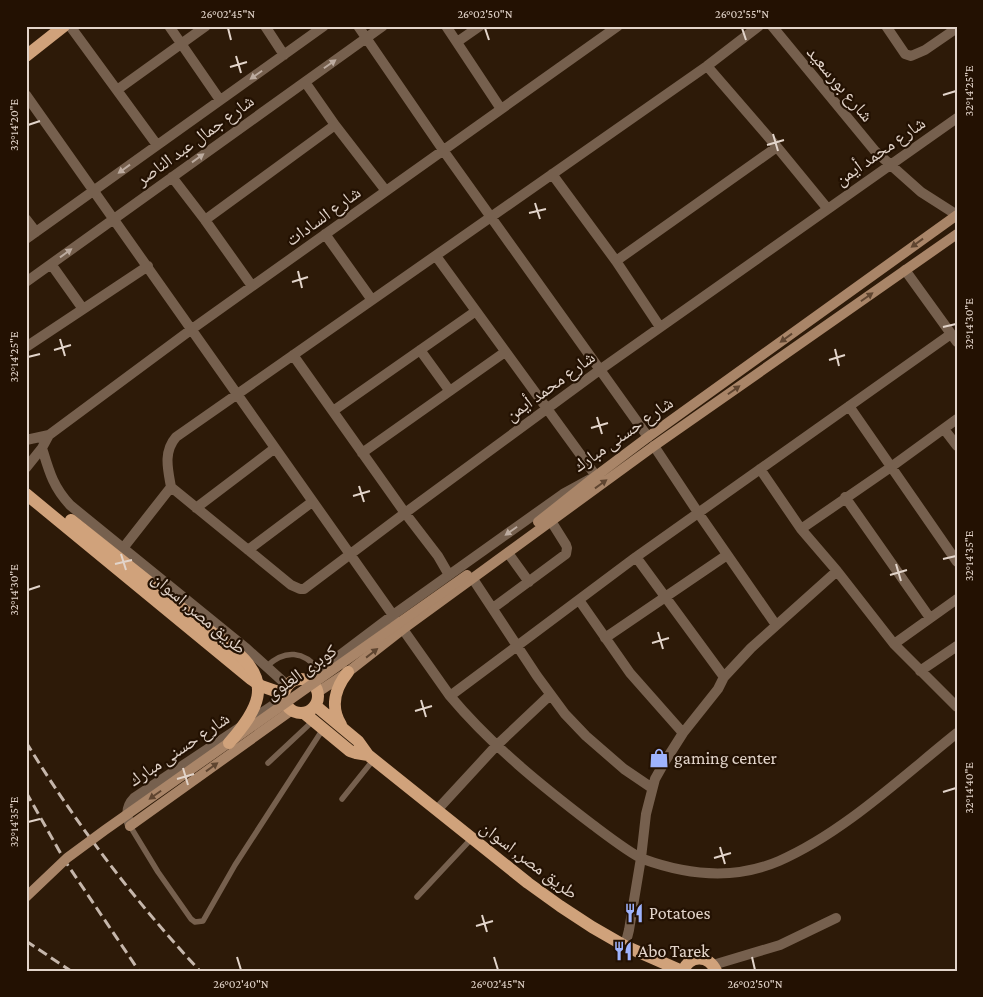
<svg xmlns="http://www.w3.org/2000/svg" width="983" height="997" font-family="'Crimson Pro','Noto Naskh Arabic',serif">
	<rect width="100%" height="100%" fill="#2d1a08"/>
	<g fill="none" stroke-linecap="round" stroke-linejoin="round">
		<path stroke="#76604e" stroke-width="5.5" d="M267,666C285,649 304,651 319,670
			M268,763L314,720
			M342,799L374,759
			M130,826L158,872L191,919L195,922L203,921L235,865L323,729
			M417,897L472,838"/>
		<path stroke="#76604e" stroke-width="10" d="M70,26L157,145
			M169,26L220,100
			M265,26L284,55
			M358,26L443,150L648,437
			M446,26L501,109
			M772,26L875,151L921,192L957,215
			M886,26L905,54L911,56L925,50L957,28
			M457,42L480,26
			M707,66L777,147L827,208
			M117,90L206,26
			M26,95L450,696C492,746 542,786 593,825C605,834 631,854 643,859C687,875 735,880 779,861C843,833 902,777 957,733
			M335,125L386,191
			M552,174L616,261L660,327
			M172,177L205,220L252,286
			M26,219L36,232
			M205,220L335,125L305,82
			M325,234L372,300
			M26,239L324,26
			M616,261L777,147
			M51,264L83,309
			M905,270L957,342
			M26,282L383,26
			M26,347L148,266
			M420,350L449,390
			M293,355L405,513L438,556L449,575
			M849,406L957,562
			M333,411L476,311
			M944,429L957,446
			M26,440L49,435
			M654,446L699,514L776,625
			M42,448C49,471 53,487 70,505L247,649L288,686
			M362,453L505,352
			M26,468L42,448L49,435L192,329L618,26
			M760,469L801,529L837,571L894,644L957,707
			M171,487L291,585L300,589H304L405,513L601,369L957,118
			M845,497L930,618
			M196,508L275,448
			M801,529L891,467L957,419
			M124,547L171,487C168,470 163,452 176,437L707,66L759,26
			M248,550L312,502
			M508,553L529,582
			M636,557L724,677
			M473,579L537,676L565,714L586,736L624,769L652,788
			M579,600L630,673L683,733
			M493,608L566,554L567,548L566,545L551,521
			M605,638L727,555
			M894,644L957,599
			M920,671L957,646
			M307,680L393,615L563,494L596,476L436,256
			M450,696L636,557L951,334
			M437,810L496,746L550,695
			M130,826C126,816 126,806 134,798L281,700
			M625,946L629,930L641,858L646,814L655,779L664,763L683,733L718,689L724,677L751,648L837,571
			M713,965L780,945L836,918"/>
		<path stroke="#a98568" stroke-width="10" d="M538,522L596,476L648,437L957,215
			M318,692L348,672L403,629L654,446L957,234
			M130,826L292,710"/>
		<path stroke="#d0a27b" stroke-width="12" d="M26,56L64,26
			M26,494L251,679L261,686L284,694
			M71,520L234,650
			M284 696a17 17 0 1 1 34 0a17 17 0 1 1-34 0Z
			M316,706L358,741L368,755L528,883L560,906L592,927L625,946L682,971
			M304,713L350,751L356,753L368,755
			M341,725C330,707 335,688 348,672
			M683,971C690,954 709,955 716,971"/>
		<path stroke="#c5b6ab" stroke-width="3" stroke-dasharray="10 5" stroke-linecap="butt" d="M26,742C76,824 134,900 200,971
			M26,792L65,861L139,971
			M26,941L71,971"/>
		<path stroke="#a98568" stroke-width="10" d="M26,897L67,858L105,830L467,575"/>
		<path stroke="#d0a27b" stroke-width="12" d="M229,743C257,711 275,683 234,650"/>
	</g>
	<defs><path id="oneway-solid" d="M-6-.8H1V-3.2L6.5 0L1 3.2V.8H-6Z" transform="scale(1.25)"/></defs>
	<g fill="#bcab9f">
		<use href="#oneway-solid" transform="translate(330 64) rotate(-35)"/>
		<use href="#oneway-solid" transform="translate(256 75) rotate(145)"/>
		<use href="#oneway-solid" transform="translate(198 158) rotate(-36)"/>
		<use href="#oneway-solid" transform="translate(124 169) rotate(144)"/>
		<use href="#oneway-solid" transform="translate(66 253) rotate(-36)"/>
		<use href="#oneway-solid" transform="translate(511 531) rotate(145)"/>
	</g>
	<g fill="#5f4530">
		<use href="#oneway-solid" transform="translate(917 243) rotate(144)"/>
		<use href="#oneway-solid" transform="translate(867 297) rotate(-35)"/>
		<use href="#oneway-solid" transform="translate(786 338) rotate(144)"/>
		<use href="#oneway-solid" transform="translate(734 390) rotate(-35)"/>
		<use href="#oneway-solid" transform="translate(601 484) rotate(-36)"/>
		<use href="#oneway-solid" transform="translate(372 653) rotate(-38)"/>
		<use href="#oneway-solid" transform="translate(212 767) rotate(-36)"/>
		<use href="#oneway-solid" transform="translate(155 795) rotate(145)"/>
	</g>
	<path fill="none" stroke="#e2d4ca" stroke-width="2" d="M228,28L231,40M485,28L489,40M742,28L746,40M236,56L241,73M230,67L247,62M943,95L956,91M28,125L40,121M773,134L778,151M767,145L784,140M535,203L540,219M529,213L546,209M298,271L302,288M292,282L308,277M943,327L956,324M60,339L65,356M835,349L839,366M54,350L71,345M28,357L40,354M829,360L845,355M597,417L602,434M591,428L608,423M359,486L364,502M353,496L370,491M121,554L126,570M943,559L956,556M115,564L132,560M896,564L901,581M890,575L907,570M28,590L40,586M658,632L663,649M652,643L669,638M421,700L426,717M415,711L432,706M183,768L188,785M177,779L194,774M943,792L956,788M28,822L40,819M720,847L725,864M714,858L731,853M482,915L487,932M476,926L493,921M237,957L241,970M494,957L498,970M752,957L755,970"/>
	<defs>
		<symbol id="shop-bare" viewBox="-9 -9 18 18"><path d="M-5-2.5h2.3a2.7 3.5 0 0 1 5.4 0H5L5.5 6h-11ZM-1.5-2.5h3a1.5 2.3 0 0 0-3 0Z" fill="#9eb3fd" stroke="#231102" stroke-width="2.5" paint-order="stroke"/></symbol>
		<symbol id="restaurant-bare" viewBox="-9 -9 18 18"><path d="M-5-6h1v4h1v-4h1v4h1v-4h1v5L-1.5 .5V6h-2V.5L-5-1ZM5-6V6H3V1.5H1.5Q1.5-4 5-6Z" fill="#9eb3fd" stroke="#231102" stroke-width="2.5" paint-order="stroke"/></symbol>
	</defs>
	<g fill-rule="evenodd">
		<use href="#shop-bare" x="645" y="744" width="28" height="28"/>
		<use href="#restaurant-bare" x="620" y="899" width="28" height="28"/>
		<use href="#restaurant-bare" x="609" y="937" width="28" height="28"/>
	</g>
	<g text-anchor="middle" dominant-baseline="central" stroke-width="4.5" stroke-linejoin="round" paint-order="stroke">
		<g font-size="18" fill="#e2d4ca" stroke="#231102">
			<text transform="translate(840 84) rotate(50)">شارع بورسعيد</text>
			<text transform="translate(195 140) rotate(-36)">شارع جمال عبد الناصر</text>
			<text transform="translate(880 151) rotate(-35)">شارع محمد أيمن</text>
			<text transform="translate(323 216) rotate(-36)">شارع السادات</text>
			<text transform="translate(550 386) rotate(-36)">شارع محمد أيمن</text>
			<text transform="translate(623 434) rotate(-35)">شارع حسنى مبارك</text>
			<text transform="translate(199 613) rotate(40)">طريق مصر, اسوان</text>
			<text transform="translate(301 672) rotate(-35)">كوبرى العلوى</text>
			<text transform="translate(179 749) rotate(-34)">شارع حسنى مبارك</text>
			<text transform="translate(529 860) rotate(37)">طريق مصر, اسوان</text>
		</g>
		<g font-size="18" fill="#e2d4ca" stroke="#231102" text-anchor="start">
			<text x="674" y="758">gaming center</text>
			<text x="649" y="913">Potatoes</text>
			<text x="638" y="951">Abo Tarek</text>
		</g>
	</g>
	<rect width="983" height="997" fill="none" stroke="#231102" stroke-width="55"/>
	<rect x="28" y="28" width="928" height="942" fill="none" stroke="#e2d4ca" stroke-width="2"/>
	<g font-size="12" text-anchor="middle" fill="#e2d4ca">
		<text x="228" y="18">26°02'45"N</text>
		<text x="485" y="18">26°02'50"N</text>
		<text x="742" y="18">26°02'55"N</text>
		<text transform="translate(969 91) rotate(-90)" y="4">32°14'25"E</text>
		<text transform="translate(14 125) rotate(-90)" y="4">32°14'20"E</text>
		<text transform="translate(969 324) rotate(-90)" y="4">32°14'30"E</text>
		<text transform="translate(14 357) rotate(-90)" y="4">32°14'25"E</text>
		<text transform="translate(969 556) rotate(-90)" y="4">32°14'35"E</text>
		<text transform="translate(14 590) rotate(-90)" y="4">32°14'30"E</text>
		<text transform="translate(969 788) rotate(-90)" y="4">32°14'40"E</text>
		<text transform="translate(14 822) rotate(-90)" y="4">32°14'35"E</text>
		<text x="241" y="988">26°02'40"N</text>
		<text x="498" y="988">26°02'45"N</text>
		<text x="755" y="988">26°02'50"N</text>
	</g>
</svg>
